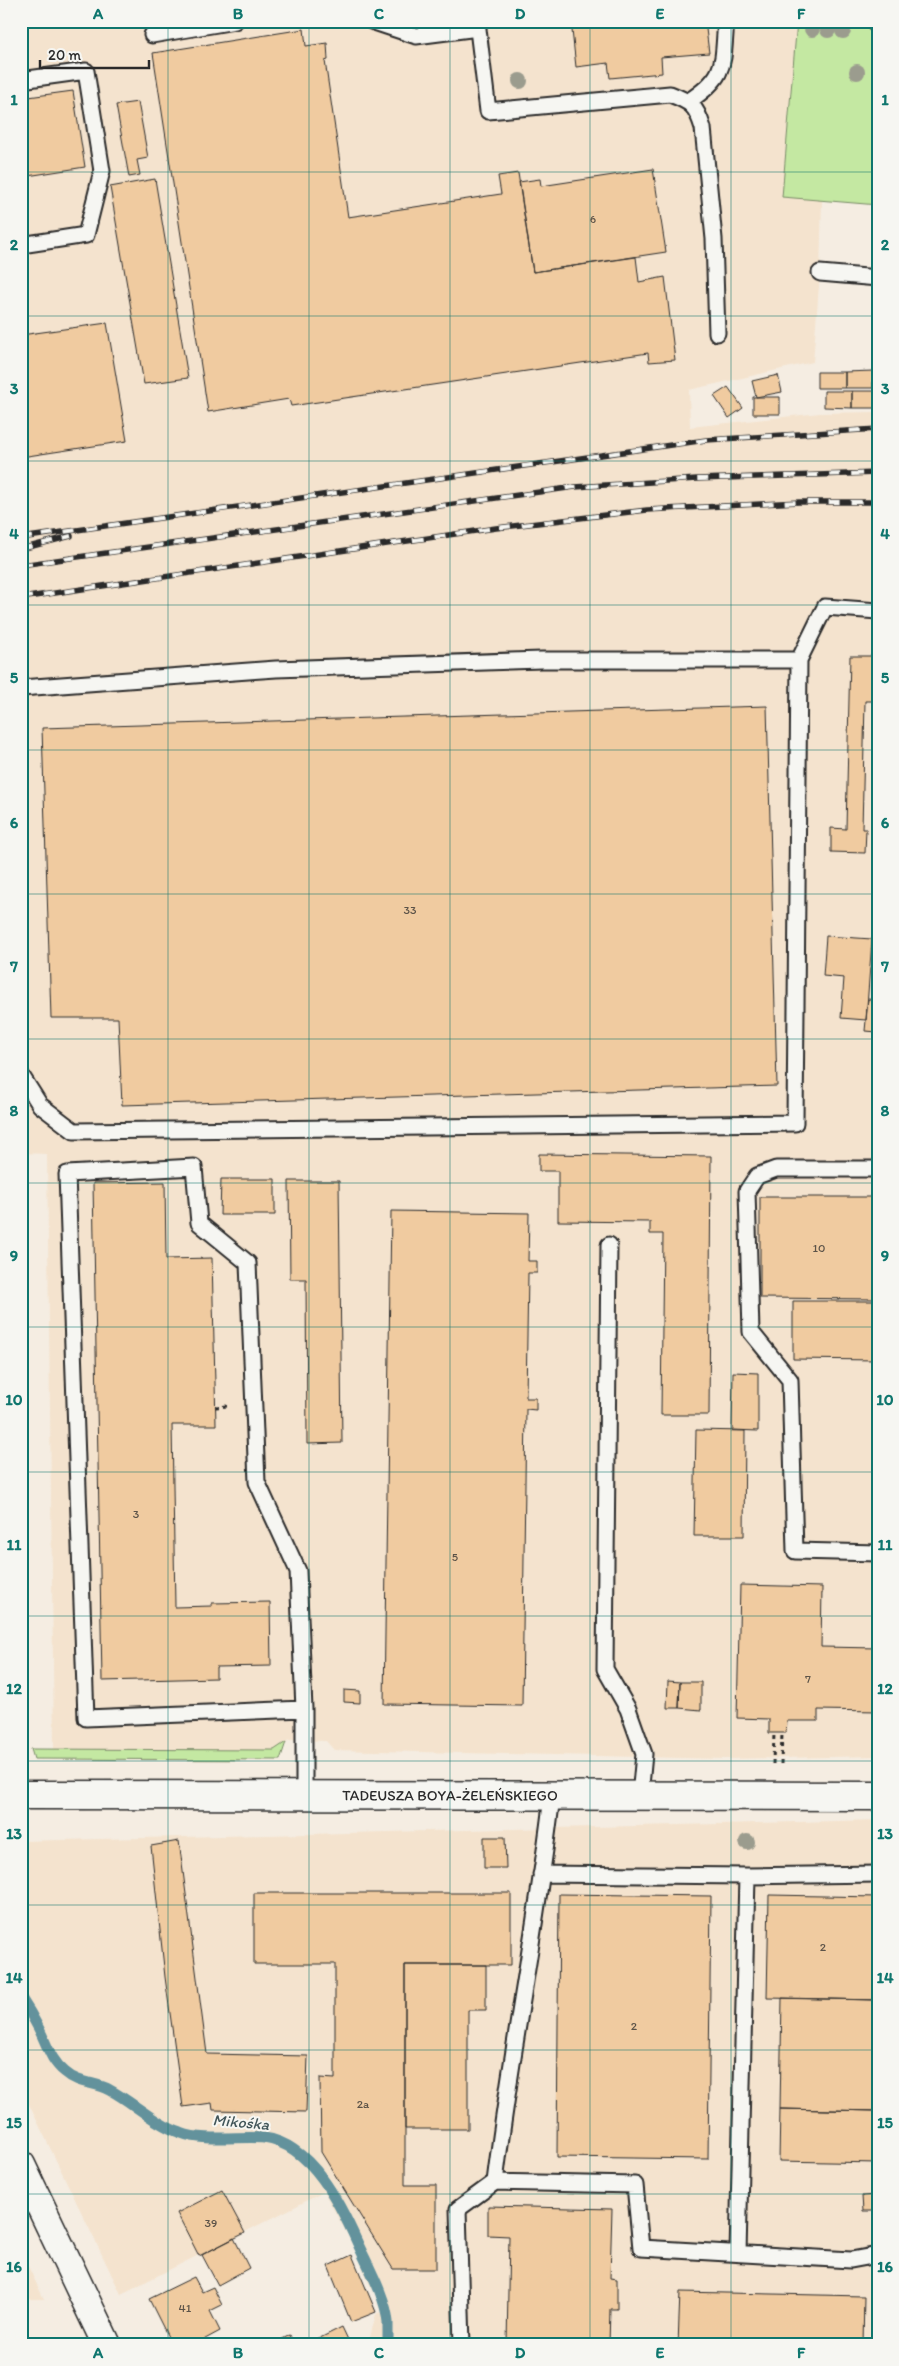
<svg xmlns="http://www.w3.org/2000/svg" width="899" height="2366" font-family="Itim,sans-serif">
	<rect width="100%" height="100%" fill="#f5ede2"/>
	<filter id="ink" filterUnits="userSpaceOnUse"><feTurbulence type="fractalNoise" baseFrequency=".02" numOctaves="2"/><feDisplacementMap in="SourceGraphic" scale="10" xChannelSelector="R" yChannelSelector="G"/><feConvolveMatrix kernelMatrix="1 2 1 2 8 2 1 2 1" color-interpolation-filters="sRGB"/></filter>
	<g filter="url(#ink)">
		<path fill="#f4e3ce" d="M21,21H797L782,196L822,199L820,273L813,362L689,390L690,427L820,413L878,412V1756L725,1759L334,1750L326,1741L289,1740L274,1750H54L47,1154L21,1153Z
			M878,1820V2345H368L376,2314L381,2312L379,2300L368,2281L355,2248L324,2192L121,2294L21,2088V1841Z
			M21,2252L44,2299H21Z"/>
		<path fill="#c4e8a2" stroke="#788a66" d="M797,21H878V205L782,197Z
			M286,1742L280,1760L34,1759L31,1749L274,1750Z"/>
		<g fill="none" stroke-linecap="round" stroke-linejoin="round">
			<path stroke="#63929c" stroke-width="11" d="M21,1998C27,2007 33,2017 38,2027C47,2044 50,2060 65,2072C78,2084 96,2082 110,2090C134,2103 155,2124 181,2133C204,2142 240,2136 264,2138C312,2144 341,2206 358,2244C368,2266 386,2298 388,2322C388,2329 388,2337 388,2345"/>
		</g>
		<path fill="#f0cba0" stroke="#2b2b2b" d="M571,21H705L709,53L661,57L662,73L610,78L608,63L576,67Z
			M304,29L306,46L327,43L328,60L325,61L348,217L501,194L498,176L518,173L533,272L636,257L639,282L665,277L675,360L649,362L648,353L291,406L289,399L208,412L153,53Z
			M73,91L85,167L21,177V98Z
			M138,102L148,158L137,160L140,175L129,177L116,105Z
			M653,169L666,252L533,272L519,182L540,179L541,186Z
			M155,179L188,378L144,384L110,187Z
			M107,323L127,441L21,457V335Z
			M873,371V388H845V372Z
			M817,372H845V388H817Z
			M778,375L782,392L756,397L752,381Z
			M728,387L743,408L729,418L714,396Z
			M824,391H852V408L824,407Z
			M852,391H878V408H852Z
			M753,397H780V414H753Z
			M850,656H878V701H865L862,829H866L865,853L831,852V828L846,829Z
			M767,706L777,1086L122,1105L118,1018H51L42,728Z
			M826,936L872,939L866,1020L841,1018L844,978L823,976Z
			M868,999L878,1000V1032L865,1031Z
			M539,1154L711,1156L709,1415H661L663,1234H650V1222L558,1221V1171H539Z
			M221,1179H275V1215H220Z
			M289,1181H339L342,1443L307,1444L306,1279H290Z
			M165,1182L166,1259L212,1258L216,1425H172L175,1607L212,1606V1603L270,1602L271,1666L216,1667V1678L102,1681L93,1183Z
			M760,1197H878V1299L760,1298Z
			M391,1211L529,1213L528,1261H537V1273H528L526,1398H536V1410L526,1409L522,1706L384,1704Z
			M793,1301H878V1360L793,1359Z
			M733,1372L758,1373V1431L732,1430Z
			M696,1430L745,1431L744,1536H694Z
			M740,1585L822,1587L821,1647L878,1648V1711L818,1710V1721H787L786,1733H769V1719L737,1718Z
			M668,1681L680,1682L679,1708H667Z
			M680,1682H701V1710L679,1708Z
			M344,1690L360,1691V1703L344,1702Z
			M484,1837H505L506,1868H484Z
			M179,1841L207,2054L308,2056L306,2112L213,2110L212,2103L183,2107L165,1977L151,1846Z
			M254,1893H511V1965H405V2185H436V2269H393L321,2152L320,2078L335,2079V1964H254Z
			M559,1894L711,1896L708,2159L557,2157Z
			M769,1895L878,1897V2000L767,1998Z
			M405,1965H486V2010H468V2129H405Z
			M782,1998L878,2000L876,2111L780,2109Z
			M780,2109L878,2111V2163L779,2161Z
			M222,2190L245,2233L199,2256L177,2213Z
			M875,2193H878V2211H875Z
			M875,2195V2211H863L862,2196Z
			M488,2206L612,2209L610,2278L617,2279V2309H610L609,2345H507L509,2236L488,2235Z
			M234,2238L249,2268L218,2285L202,2255Z
			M352,2255L376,2312L351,2322L328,2266Z
			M194,2277L202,2292L213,2287L222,2305L210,2311L220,2331L194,2345H172L149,2299Z
			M680,2292L864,2296L863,2345H678Z
			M342,2327L350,2344L356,2341L358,2345H306Z
			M290,2335L295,2345H271Z"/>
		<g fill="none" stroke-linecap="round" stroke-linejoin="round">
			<defs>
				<path id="lane" d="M371,21L416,36L478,28
					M477,21L488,111L670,94C691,102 696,105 703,128L714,239L717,333
					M152,35L235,21
					M21,80L86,71L102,171L86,235L21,245
					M689,101C728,75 722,64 726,21
					M820,273L878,278
					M21,688L276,669L542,660H799L825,607L878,611
					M21,1075L40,1105L74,1131L795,1123L799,660
					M878,1169H776L757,1176L747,1191L751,1332L790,1380L795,1551L878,1553
					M609,1245L605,1669L628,1709L644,1754L640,1796
					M304,1795V1709L298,1571L257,1482L248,1263L199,1223L194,1167L67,1174L86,1718L304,1709
					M541,1874L747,1876L738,2253
					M747,1876L878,1874
					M495,2182L635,2185L641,2248L851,2260L878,2255
					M462,2345L458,2209L495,2182C511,2052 537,1925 552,1796"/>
				<g id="street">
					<path id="s1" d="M21,1795L878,1796"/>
				</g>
				<path id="secondary" d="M21,2165L107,2345"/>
			</defs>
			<use href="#lane" stroke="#2b2b2b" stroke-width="19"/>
			<use href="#street" stroke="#2b2b2b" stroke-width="31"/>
			<use href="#secondary" stroke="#2b2b2b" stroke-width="31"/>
			<path stroke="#2b2b2b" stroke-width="3" stroke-dasharray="4 4" stroke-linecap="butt" d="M863,21L878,40
				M878,90L874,103L878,111
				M215,1407L228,1406
				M773,1764L774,1733
				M781,1764L782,1733"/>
			<use href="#lane" stroke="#f6f6f2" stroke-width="15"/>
			<use href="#street" stroke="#f6f6f2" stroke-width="28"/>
			<use href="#secondary" stroke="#f6f6f2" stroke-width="28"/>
			<defs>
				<path id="rail" d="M21,538L706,440L878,429
					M21,549L71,536
					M21,565L575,487L697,479L878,473
					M21,598L496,528L647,510L799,502H878"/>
			</defs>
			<use href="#rail" stroke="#2b2b2b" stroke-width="5.5"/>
			<use href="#rail" stroke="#f6f6f2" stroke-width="4" stroke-dasharray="11" stroke-linecap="butt"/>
		</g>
		<g fill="#9b9c8e">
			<circle cx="812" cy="29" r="8"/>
			<circle cx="828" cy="30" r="8"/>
			<circle cx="843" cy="31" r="8"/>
			<circle cx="857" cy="72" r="8"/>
			<circle cx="520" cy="81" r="8"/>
			<circle cx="747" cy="1842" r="8"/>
		</g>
	</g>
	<path fill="none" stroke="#0f766e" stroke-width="1" stroke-opacity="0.55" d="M168,21V2345M309,21V2345M450,21V2345M590,21V2345M731,21V2345M21,172H878M21,316H878M21,461H878M21,605H878M21,750H878M21,894H878M21,1039H878M21,1183H878M21,1327H878M21,1472H878M21,1616H878M21,1761H878M21,1905H878M21,2050H878M21,2194H878"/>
	<g text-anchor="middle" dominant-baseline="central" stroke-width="4" stroke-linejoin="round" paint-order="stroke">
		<g font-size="12" fill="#5c5348">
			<text x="593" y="219">6</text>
			<text x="410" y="910">33</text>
			<text x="819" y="1248">10</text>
			<text x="136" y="1514">3</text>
			<text x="455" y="1557">5</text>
			<text x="808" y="1679">7</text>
			<text x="823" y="1947">2</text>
			<text x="634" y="2026">2</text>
			<text x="363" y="2104">2a</text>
			<text x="211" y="2223">39</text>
			<text x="185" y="2308">41</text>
		</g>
		<g font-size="15" fill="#2b2b2b" stroke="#f6f6f2">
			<text stroke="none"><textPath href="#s1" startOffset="429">TADEUSZA BOYA-ŻELEŃSKIEGO</textPath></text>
		</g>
		<g font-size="16" font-style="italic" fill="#42565a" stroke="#f6f6f2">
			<text transform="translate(241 2122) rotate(5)">Mikośka</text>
		</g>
	</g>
	<rect width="899" height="2366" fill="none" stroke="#f6f6f2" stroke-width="55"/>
	<path d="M40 60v8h109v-8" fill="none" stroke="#2b2b2b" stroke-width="2.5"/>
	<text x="48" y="60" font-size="15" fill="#2b2b2b" stroke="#f6f6f2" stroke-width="4" paint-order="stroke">20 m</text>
	<rect x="28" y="28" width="844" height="2310" fill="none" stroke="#0f766e" stroke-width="2"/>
	<g font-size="16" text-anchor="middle" font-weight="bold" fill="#0f766e">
		<text x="98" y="19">A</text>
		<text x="238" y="19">B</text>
		<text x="379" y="19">C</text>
		<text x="520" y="19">D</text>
		<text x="660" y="19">E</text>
		<text x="801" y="19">F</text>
		<text x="14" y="105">1</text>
		<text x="885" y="105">1</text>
		<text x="14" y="250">2</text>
		<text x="885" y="250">2</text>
		<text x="14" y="394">3</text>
		<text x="885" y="394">3</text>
		<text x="14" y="539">4</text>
		<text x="885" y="539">4</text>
		<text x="14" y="683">5</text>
		<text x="885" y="683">5</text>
		<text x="14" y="828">6</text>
		<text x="885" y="828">6</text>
		<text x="14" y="972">7</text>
		<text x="885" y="972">7</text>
		<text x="14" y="1116">8</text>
		<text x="885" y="1116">8</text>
		<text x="14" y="1261">9</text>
		<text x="885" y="1261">9</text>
		<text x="14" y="1405">10</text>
		<text x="885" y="1405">10</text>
		<text x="14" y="1550">11</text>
		<text x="885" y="1550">11</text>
		<text x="14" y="1694">12</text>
		<text x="885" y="1694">12</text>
		<text x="14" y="1839">13</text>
		<text x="885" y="1839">13</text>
		<text x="14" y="1983">14</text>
		<text x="885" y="1983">14</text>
		<text x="14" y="2128">15</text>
		<text x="885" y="2128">15</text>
		<text x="14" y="2272">16</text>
		<text x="885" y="2272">16</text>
		<text x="98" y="2358">A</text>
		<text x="238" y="2358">B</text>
		<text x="379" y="2358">C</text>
		<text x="520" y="2358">D</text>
		<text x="660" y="2358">E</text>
		<text x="801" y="2358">F</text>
	</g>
</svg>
